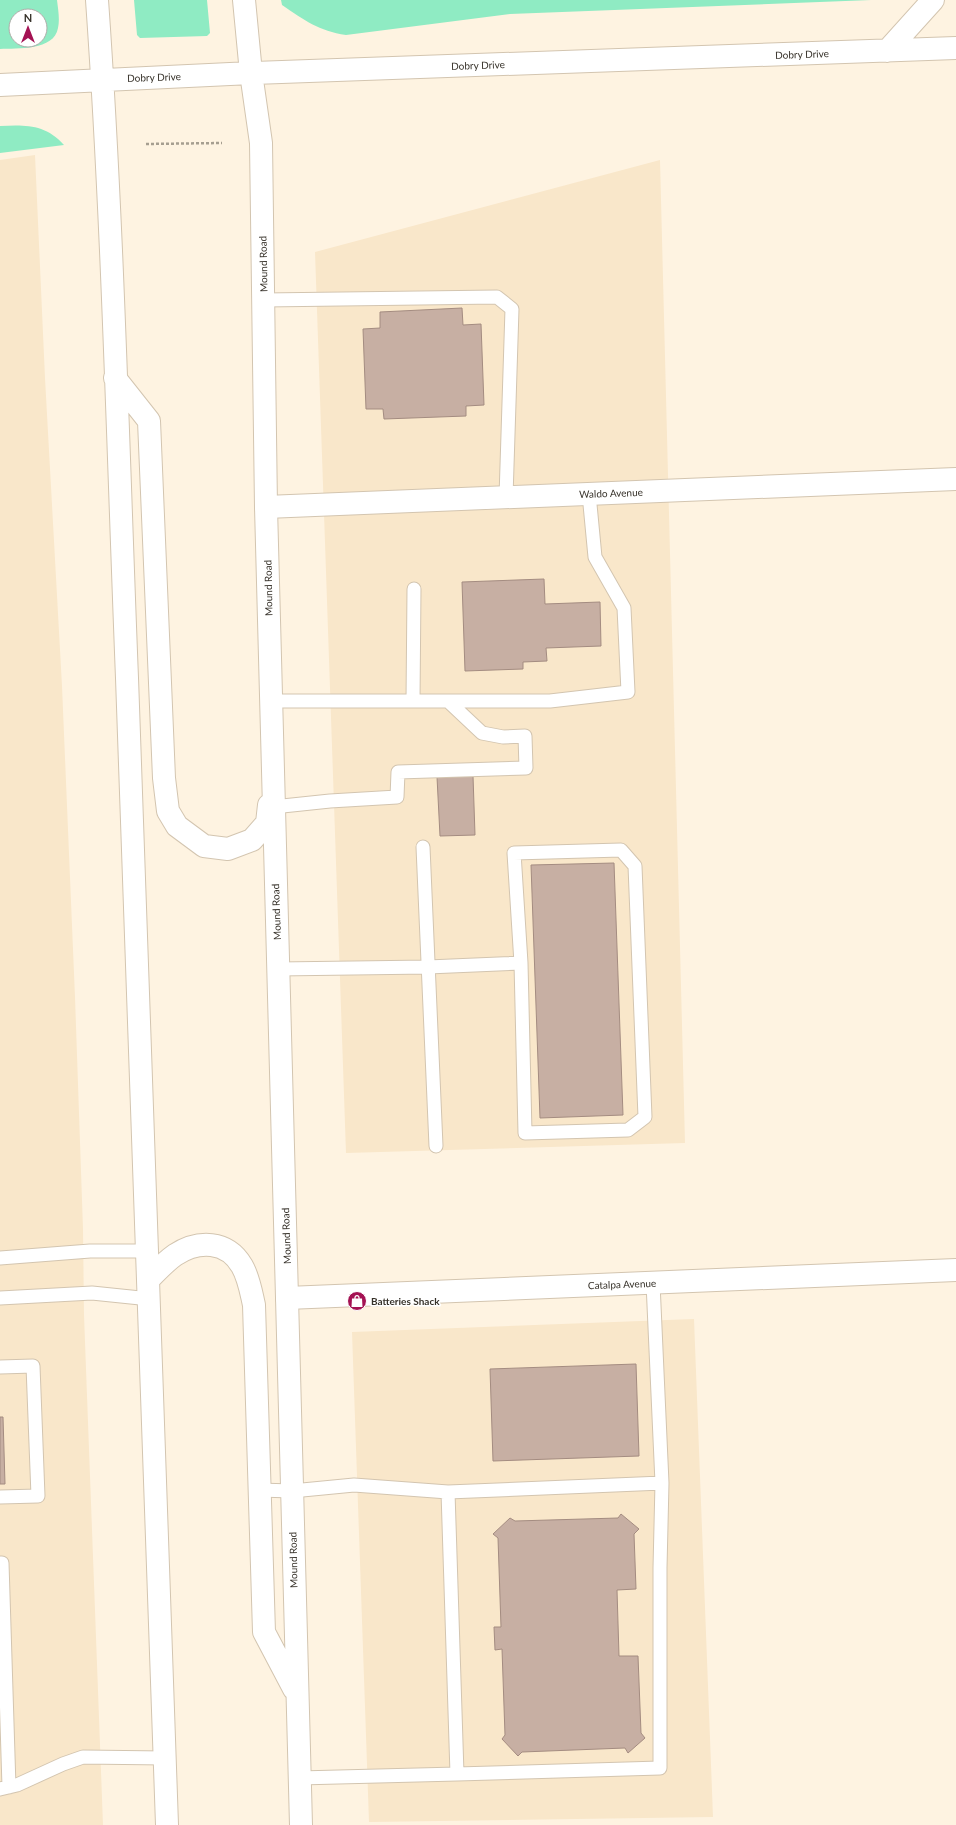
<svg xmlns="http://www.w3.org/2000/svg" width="956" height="1825" font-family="Lato,sans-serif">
	<rect width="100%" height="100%" fill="#fef3e1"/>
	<path fill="#f9e7ca" d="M35,155L45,378L62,686L75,997L83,1229L84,1315L103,1825H0V160Z
		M660,160L685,1143L346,1153L315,252Z
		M694,1319L713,1817L369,1822L352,1332Z"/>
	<path fill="#8febc3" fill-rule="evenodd" d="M0,0H57C58,9 60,19 58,28C54,51 17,48 0,49ZM16,16H40V40H16Z
		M134,0H207L210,33L207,36L140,38L137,35Z
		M281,0H871L510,14L346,35C319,31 304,20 282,5Z
		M0,126C26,125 45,124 64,145L0,153Z"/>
	<path fill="#c7afa3" stroke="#a48c81" d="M462,308L463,325L481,324L484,405L466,406V416L384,419L383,409H366L363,329L380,328V312Z
		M544,579L545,604L600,602L601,646L546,648L547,661L523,662V669L465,671L462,582Z
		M473,776L475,835L440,836L437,777Z
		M614,863L623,1115L540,1118L531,865Z
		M636,1364L639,1456L493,1461L490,1369Z
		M0,1417H3L5,1484H0Z
		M621,1514L639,1529L634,1534L636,1589L617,1590L619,1656H638L641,1733L645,1738L628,1753L625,1748L522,1752L518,1756L502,1739L505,1735L502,1649L495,1650L494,1627H501L498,1538L493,1534L510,1518L515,1521L618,1518Z"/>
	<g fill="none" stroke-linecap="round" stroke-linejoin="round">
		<defs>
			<path id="service" d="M264,300L497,297L512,309L506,497
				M271,701H550L628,692L624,608L595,557L589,494
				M413,701L414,589
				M273,807L330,801L397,797L398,772L526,768L525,736L503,737L482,733L448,701
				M423,847L436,1146
				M278,969L428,967L521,963L525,1133L628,1130L645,1117L635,866L621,850L514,853L521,963
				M0,1258L90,1251H148
				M0,1298L92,1293L150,1299
				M0,1367L33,1366L38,1496L0,1497
				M259,1490L292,1491L354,1485L448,1492L457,1774L299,1778
				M448,1492L662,1483L653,1283
				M0,1563H2L9,1787
				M457,1774L660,1768V1568L662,1483
				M0,1789L17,1785L63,1764L83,1757L165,1758"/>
			<path id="minor" d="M266,507L956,479
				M287,1298L956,1270"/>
			<path id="secondary" d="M97,0C113,226 118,452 127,678C141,1061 155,1443 167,1825
				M244,0L251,73L261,143L266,507L301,1825
				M887,51L933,0
				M0,85L251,73L956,48
				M115,378L149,421L164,778L168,811L177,826L204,846L228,849L252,840L267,823L269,805
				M149,1279C157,1271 165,1262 175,1255C198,1240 227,1240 242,1266C249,1278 251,1292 254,1305L264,1632L294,1689"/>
		</defs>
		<use href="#service" stroke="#d3c5b0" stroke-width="15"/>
		<use href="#minor" stroke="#d3c5b0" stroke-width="24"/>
		<use href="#secondary" stroke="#d3c5b0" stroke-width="24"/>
		<path stroke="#a69e90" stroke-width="2.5" stroke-dasharray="3 2" stroke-linecap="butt" d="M146,144L222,143"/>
		<use href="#service" stroke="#fff" stroke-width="13"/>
		<use href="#minor" stroke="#fff" stroke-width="22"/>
		<use href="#secondary" stroke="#fff" stroke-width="22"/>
	</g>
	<defs>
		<symbol id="shop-disc" viewBox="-11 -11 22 22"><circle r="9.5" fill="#a41253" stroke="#fff"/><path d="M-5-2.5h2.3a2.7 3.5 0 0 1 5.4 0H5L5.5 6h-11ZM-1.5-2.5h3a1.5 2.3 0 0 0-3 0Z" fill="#fff"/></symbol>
	</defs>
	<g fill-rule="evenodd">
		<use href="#shop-disc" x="346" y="1290" width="22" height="22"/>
	</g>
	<g text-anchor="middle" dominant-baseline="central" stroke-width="3" stroke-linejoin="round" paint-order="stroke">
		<g font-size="10" fill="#363129" stroke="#fff">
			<text transform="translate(802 54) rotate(-2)">Dobry Drive</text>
			<text transform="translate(478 65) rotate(-2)">Dobry Drive</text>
			<text transform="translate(154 77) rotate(-2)">Dobry Drive</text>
			<text transform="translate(263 264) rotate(-91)">Mound Road</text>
			<text transform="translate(611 493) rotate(-2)">Waldo Avenue</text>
			<text transform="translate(268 588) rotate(-91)">Mound Road</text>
			<text transform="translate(276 912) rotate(-92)">Mound Road</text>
			<text transform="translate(286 1236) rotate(-92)">Mound Road</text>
			<text transform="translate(622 1284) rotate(-2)">Catalpa Avenue</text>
			<text transform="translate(293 1560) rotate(-91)">Mound Road</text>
		</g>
		<g font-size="10" font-weight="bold" fill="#363129" stroke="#fff" text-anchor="start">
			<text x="371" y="1301">Batteries Shack</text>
		</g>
	</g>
	<g transform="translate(28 28)"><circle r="19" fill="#ffffff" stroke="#afada9"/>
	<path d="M0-3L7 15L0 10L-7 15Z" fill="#a41253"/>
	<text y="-6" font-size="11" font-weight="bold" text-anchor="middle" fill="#363129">N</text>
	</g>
</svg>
